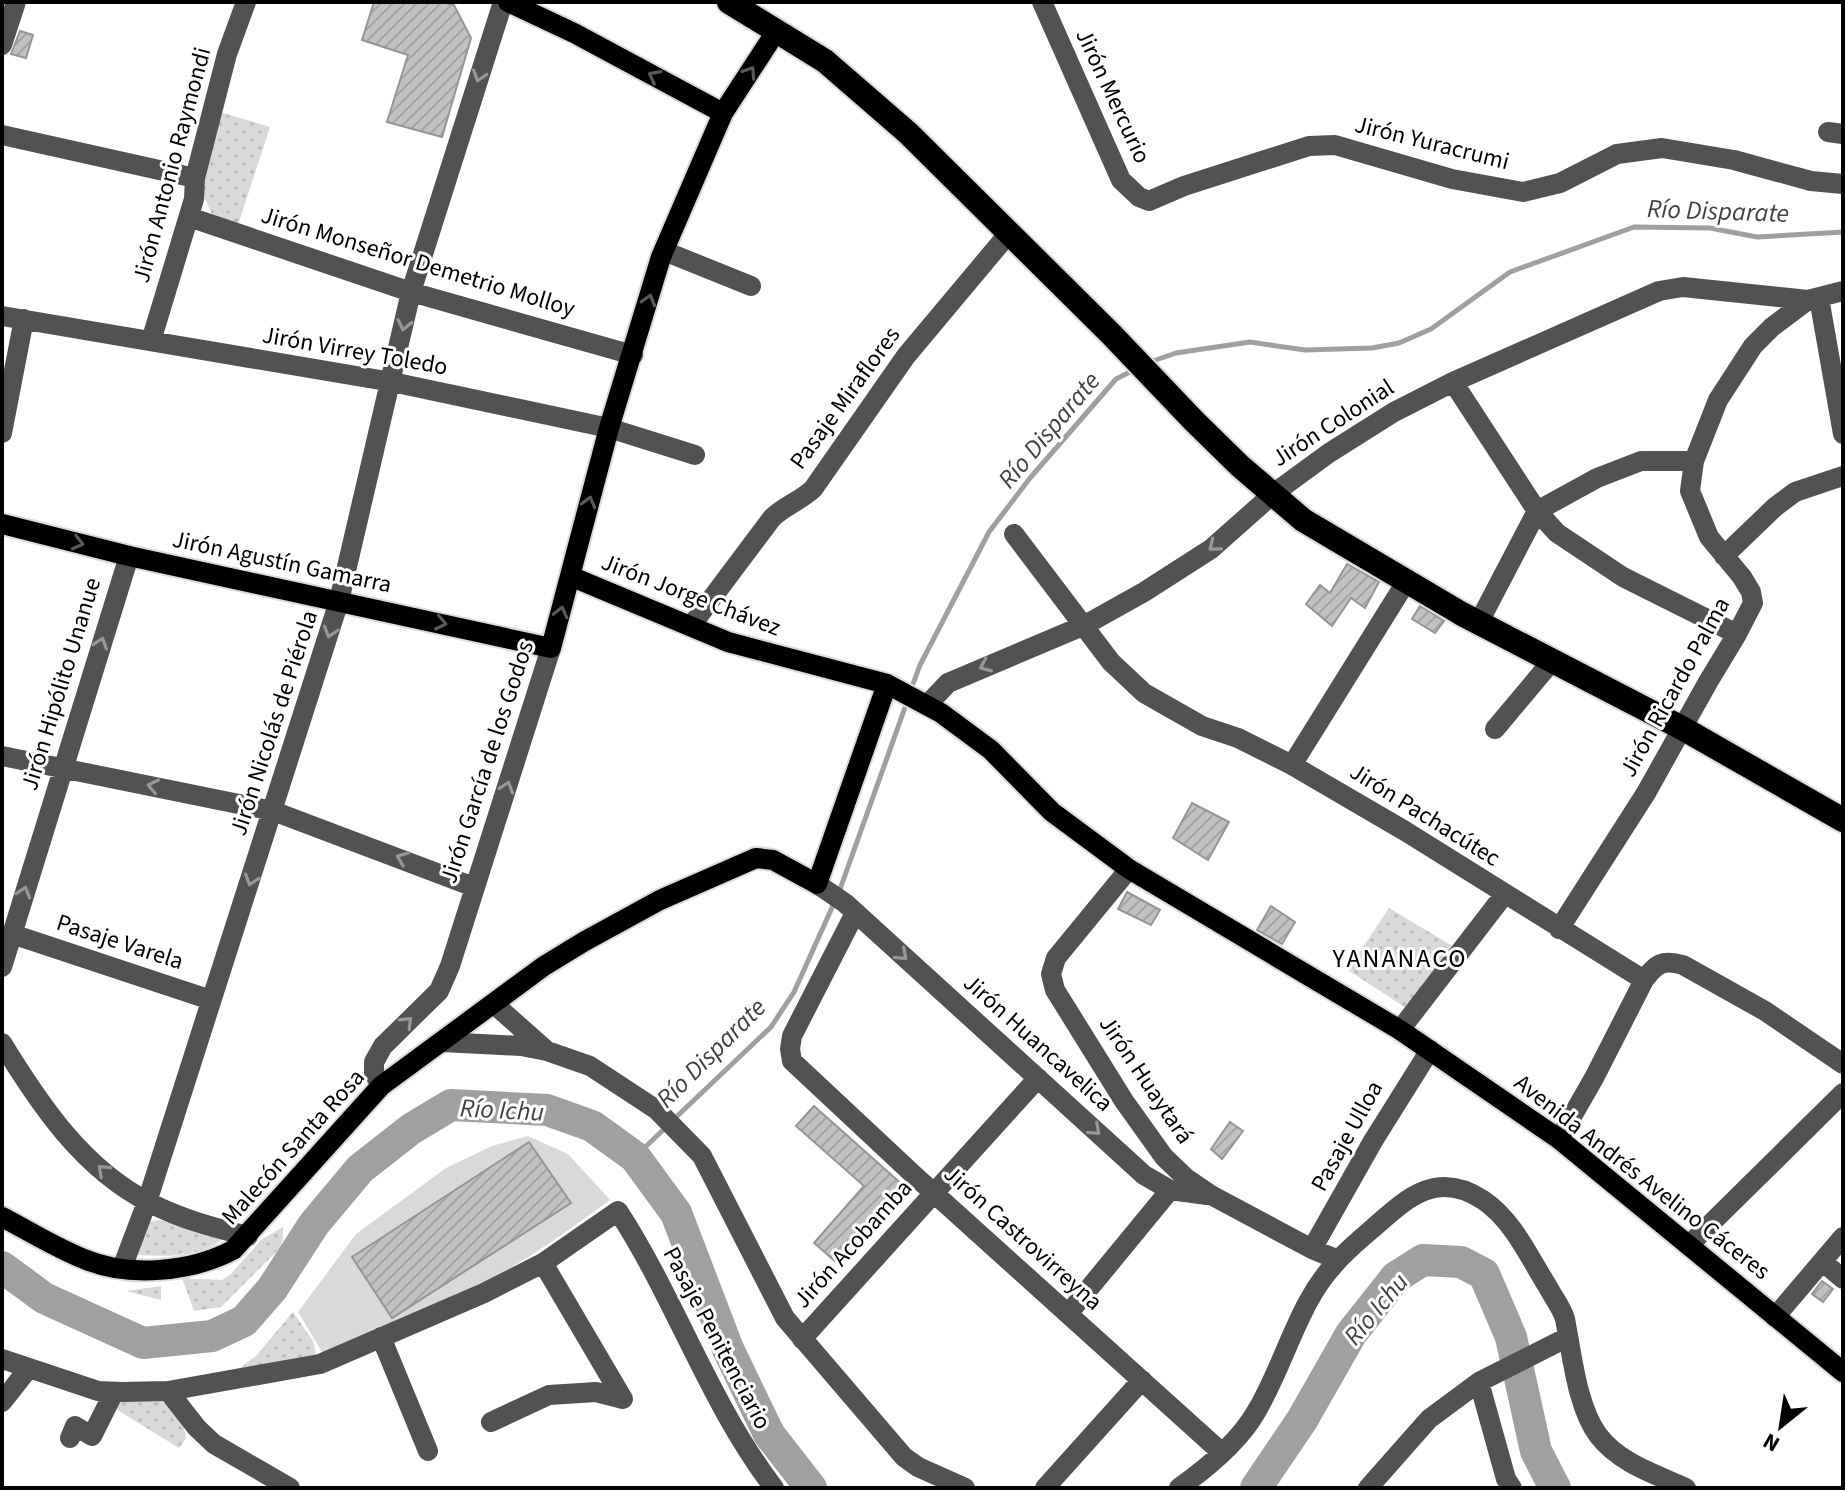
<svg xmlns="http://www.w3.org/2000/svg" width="1845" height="1490" font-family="'Source Sans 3',sans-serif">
	<defs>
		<pattern id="grass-dots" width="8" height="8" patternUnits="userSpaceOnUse" patternTransform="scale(2)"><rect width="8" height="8" fill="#d9d9d9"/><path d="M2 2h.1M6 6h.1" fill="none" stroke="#b8b8b8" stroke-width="1.8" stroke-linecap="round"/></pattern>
		<pattern id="building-hatch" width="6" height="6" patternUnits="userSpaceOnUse" patternTransform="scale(2)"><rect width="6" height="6" fill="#c2c2c2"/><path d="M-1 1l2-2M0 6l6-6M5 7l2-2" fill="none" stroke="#a5a5a5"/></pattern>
	</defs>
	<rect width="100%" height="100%" fill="#fff"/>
	<path fill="url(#grass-dots)" d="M220,112L270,127L238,225L212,214L200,189Z
		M1389,908L1454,947L1406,1008L1348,970Z
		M160,1220L224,1238C200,1257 167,1257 138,1255L147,1222Z
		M283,1227V1239L280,1248L221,1307L194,1311L182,1278L222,1280L230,1275L261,1240Z
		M161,1286V1300L126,1291Z
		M293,1312L313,1341L317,1357L232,1374L256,1356Z
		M119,1398C154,1398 180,1397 186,1438L179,1448L111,1406Z"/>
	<path fill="#d9d9d9" d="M528,1136L568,1154L610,1200C571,1228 534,1256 492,1278C437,1306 377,1325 324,1355L298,1312L356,1234L446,1168L492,1146Z"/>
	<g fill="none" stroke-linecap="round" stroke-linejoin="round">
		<path stroke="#a0a0a0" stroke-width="5" d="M1150,362L1176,353L1250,342L1305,350L1372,348L1399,343L1431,329L1510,272L1634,227L1710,228L1757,237L1843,232
			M910,692L920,665L989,532L1030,478L1116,379L1134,370
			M839,892L907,702
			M672,1121L771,1027L794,992L835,901
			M635,1157L665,1128"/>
		<path stroke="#a0a0a0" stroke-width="32" d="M2,1267L44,1298L143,1343L212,1336L244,1321L272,1289L314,1224L360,1169L411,1129L451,1105L547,1110L592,1126L635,1157L676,1213L728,1349L769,1434L811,1488
			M1256,1488L1302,1420L1351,1334L1396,1277L1423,1260L1461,1262L1484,1274L1511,1337L1536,1451L1555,1488"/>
	</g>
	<path fill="url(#building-hatch)" stroke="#969696" stroke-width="2" d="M374,2H442L454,5L471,38L442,137L387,122L408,55L362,40Z
		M20,31L33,35L26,58L11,54Z
		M1347,564L1379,582L1365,608L1351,598L1332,626L1306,604L1320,585L1330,593Z
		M1420,606L1444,621L1435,633L1412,619Z
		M1192,803L1229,822L1208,860L1173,838Z
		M1127,892L1160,910L1151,925L1118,909Z
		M1271,906L1295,922L1282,944L1257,930Z
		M814,1106L904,1186L836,1262L814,1243L864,1186L796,1126Z
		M1230,1122L1243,1131L1222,1159L1211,1149Z
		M529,1142L571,1203L392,1318L352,1257Z
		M1822,1281L1833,1289L1823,1302L1812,1294Z"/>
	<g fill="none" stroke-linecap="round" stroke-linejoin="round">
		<defs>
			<path id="major" d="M508,2L574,33L723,113
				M2,524L129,556L551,648L609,428L661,257L723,113L777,30
				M570,576L728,642L887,684L941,713L991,750L1052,812L1129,869L1400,1030L1559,1139L1843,1372
				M2,1217C29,1231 56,1248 84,1259C129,1278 191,1272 233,1250L381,1086L544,966L585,941L660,900L756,858L773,860L817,884L887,684"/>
			<path id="highway" d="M729,2L825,61L908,133L1111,334L1194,421L1240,466L1303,520L1462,614L1682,728L1843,820"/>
		</defs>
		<use href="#major" stroke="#dbdbdb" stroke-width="24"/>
		<use href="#highway" stroke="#dbdbdb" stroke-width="28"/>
		<path stroke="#525252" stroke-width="20" d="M1042,2L1121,180L1139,197L1149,201L1184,186L1309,146L1335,145L1452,179L1523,192L1560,183L1617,154L1662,148L1734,160L1811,181L1843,184
			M2,45L16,2
			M1828,132L1843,134
			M2,135L195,178
			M189,217L411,292L633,355
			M664,251L751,286
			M1819,298L1843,434
			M2,316L392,382L609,428L695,455
			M151,341L194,199L195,178L227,54L246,2
			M1453,382L1537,511L1557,533L1623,577L1737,634
			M2,433L24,319
			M1014,534L1111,662L1144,693L1202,726L1238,738L1292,765L1405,831L1644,980C1656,964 1662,959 1683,965L1765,1011L1843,1064
			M1724,556L1775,507L1795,492L1843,476
			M1479,622L1537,511L1597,478L1641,461H1694
			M691,626L772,518C784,506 800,501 813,489L906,356L1009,233
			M927,705L948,683L1085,625L1144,592L1211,549L1273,494L1329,453L1394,412L1453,382L1659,291L1683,287L1808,300
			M1495,729L1552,661
			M2,756L273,811L474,887
			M1292,765L1406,582
			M1129,869L1056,958L1051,974L1055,990L1124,1101L1164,1157L1186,1178L1211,1195L1312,1249L1336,1259
			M817,884L845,903L1144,1175L1170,1190L1207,1195
			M855,913L792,1036L790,1049L792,1061L915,1176L1221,1452
			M1559,929L1646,793L1708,682L1737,634L1753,603L1751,592L1742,577L1709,537L1690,491L1694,461L1718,400L1753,346L1772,327L1808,300L1843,291
			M12,934L211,1000
			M2,967L129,556
			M494,1004L547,1051
			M1400,1030L1504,895
			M442,1042L521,1046L547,1051L590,1066L657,1110L702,1156L785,1318L904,1457L918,1467L965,1488
			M2,1043C40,1105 83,1169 150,1203C181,1219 215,1228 248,1236
			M381,1086L374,1073V1062L383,1046L439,991L450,966L551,648
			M1559,1139L1594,1078L1644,980
			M1690,1244L1843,1093
			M1312,1249L1373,1141L1430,1050
			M1823,1262L1843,1279
			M543,1263L623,1399
			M122,1268L147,1202L339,601L411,292L503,2
			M1068,1314L1170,1190
			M1775,1317L1843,1237
			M381,1337L428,1451
			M802,1339L1038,1078
			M2,1359L98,1391L122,1392L168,1391L320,1364L484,1293L543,1263L618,1211C676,1300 709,1403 774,1488
			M1479,1382L1506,1479L1512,1488
			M168,1391L197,1428L214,1444L290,1488
			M2,1402L28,1369
			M491,1422L549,1395L596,1392L623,1399
			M70,1438L75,1426L92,1436L114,1392
			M1045,1488L1142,1380
			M1179,1488C1207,1468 1239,1442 1256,1412C1277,1377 1289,1337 1308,1302C1325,1270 1345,1252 1372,1229C1406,1199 1436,1169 1483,1200C1513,1220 1529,1257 1548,1287C1553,1297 1562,1308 1565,1319C1572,1354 1577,1407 1598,1435C1619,1463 1655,1474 1686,1488
			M1368,1488L1429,1419L1479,1382L1568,1337"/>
		<use href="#major" stroke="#000" stroke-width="20"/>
		<use href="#highway" stroke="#000" stroke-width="24"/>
	</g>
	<defs><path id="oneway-chevron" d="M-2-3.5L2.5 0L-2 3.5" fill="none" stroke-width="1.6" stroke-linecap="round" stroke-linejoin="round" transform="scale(2)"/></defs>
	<g stroke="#595959">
		<use href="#oneway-chevron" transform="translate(750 72) rotate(-57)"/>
		<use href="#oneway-chevron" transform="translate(654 76) rotate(-152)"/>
		<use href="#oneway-chevron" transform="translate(649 300) rotate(-74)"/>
		<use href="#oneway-chevron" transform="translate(589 502) rotate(-75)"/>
		<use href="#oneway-chevron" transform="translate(78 543) rotate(14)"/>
		<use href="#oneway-chevron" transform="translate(561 612) rotate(-76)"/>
		<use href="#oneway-chevron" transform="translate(441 623) rotate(12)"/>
	</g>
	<g stroke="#979797">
		<use href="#oneway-chevron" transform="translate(479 76) rotate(108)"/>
		<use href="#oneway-chevron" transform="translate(404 325) rotate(102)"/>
		<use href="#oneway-chevron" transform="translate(1214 546) rotate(141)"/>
		<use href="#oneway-chevron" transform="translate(330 632) rotate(107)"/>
		<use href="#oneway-chevron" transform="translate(101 643) rotate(-72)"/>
		<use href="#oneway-chevron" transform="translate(985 666) rotate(157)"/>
		<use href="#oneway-chevron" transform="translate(153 786) rotate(-168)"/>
		<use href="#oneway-chevron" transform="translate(507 787) rotate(-72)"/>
		<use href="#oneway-chevron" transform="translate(402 858) rotate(-158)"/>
		<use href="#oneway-chevron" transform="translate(251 880) rotate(108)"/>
		<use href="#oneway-chevron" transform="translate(24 892) rotate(-73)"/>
		<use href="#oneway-chevron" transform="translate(902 955) rotate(42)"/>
		<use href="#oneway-chevron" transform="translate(407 1022) rotate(-45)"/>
		<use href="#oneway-chevron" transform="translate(1095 1130) rotate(42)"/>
		<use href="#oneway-chevron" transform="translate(103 1170) rotate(-137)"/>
	</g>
	<g text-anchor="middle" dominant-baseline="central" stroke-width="6" stroke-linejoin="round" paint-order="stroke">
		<g font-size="24" fill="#000" stroke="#fff">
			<text transform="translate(1113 96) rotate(65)">Jirón Mercurio</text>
			<text transform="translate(1432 143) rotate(14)">Jirón Yuracrumi</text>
			<text transform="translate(172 165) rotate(-75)">Jirón Antonio Raymondi</text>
			<text transform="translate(418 262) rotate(17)">Jirón Monseñor Demetrio Molloy</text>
			<text transform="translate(355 351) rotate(10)">Jirón Virrey Toledo</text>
			<text transform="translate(845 398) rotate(-54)">Pasaje Miraflores</text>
			<text transform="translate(1333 423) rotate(-33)">Jirón Colonial</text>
			<text transform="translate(282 562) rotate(12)">Jirón Agustín Gamarra</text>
			<text transform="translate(691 595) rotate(21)">Jirón Jorge Chávez</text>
			<text transform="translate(61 684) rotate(-73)">Jirón Hipólito Unanue</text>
			<text transform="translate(1675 687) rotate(-61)">Jirón Ricardo Palma</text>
			<text transform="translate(274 723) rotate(-72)">Jirón Nicolás de Piérola</text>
			<text transform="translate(487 762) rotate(-72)">Jirón García de los Godos</text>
			<text transform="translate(1425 815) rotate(32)">Jirón Pachacútec</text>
			<text transform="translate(120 942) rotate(18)">Pasaje Varela</text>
			<text transform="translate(1038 1043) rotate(42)">Jirón Huancavelica</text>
			<text transform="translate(1146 1080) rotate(56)">Jirón Huaytará</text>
			<text transform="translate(1347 1136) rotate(-61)">Pasaje Ulloa</text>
			<text transform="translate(293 1147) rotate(-48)">Malecón Santa Rosa</text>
			<text transform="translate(1642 1177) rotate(38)">Avenida Andrés Avelino Cáceres</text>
			<text transform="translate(1023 1238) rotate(42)">Jirón Castrovirreyna</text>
			<text transform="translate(853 1244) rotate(-48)">Jirón Acobamba</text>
			<text transform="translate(717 1338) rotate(62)">Pasaje Penitenciario</text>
		</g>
		<g font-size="26" font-style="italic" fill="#414141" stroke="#fff">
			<text transform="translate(1718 211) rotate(2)">Río Disparate</text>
			<text transform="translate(1049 430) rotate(-50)">Río Disparate</text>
			<text transform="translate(711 1053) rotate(-45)">Río Disparate</text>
			<text transform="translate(502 1110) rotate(3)">Río Ichu</text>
			<text transform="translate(1376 1309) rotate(-50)">Río Ichu</text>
		</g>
		<g font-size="26" letter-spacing="2" fill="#000" stroke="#fff">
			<text x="1400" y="958">YANANACO</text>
		</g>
	</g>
	<rect width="1845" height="1490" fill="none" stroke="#000000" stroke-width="8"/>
	<g transform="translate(1781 1426) rotate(210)" stroke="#ffffff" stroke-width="6" paint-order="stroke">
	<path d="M0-6L14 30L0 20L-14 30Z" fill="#000000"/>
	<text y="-12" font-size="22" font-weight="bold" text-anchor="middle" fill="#000000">N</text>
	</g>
</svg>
